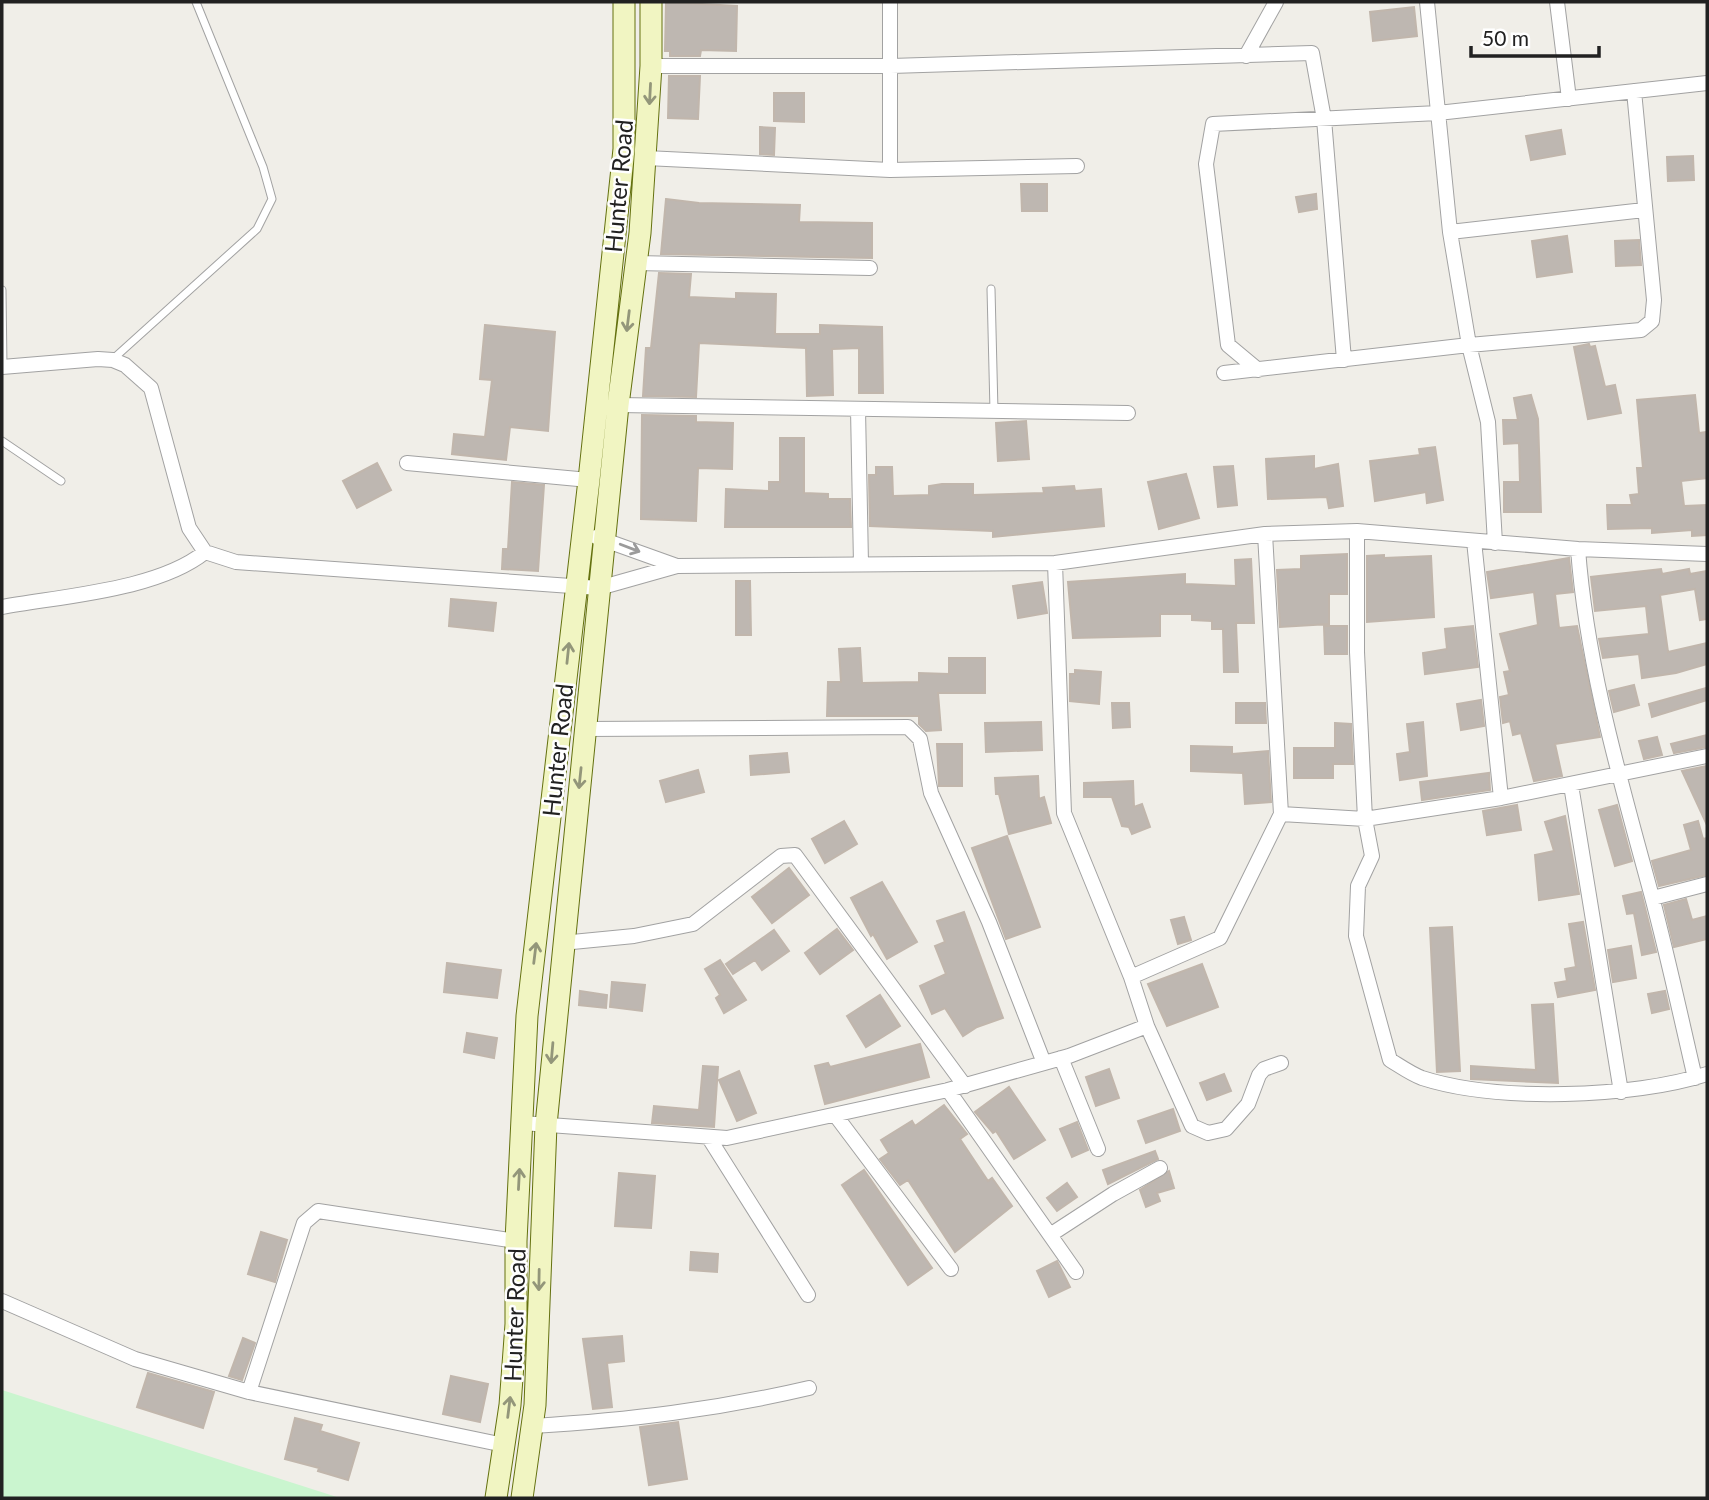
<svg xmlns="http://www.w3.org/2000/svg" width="1709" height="1500" font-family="Lato,sans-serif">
	<rect width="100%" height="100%" fill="#f0eee8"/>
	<path fill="#caf5cf" d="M2,1390L340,1498H2Z"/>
	<path fill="#beb7b1" stroke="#c1b6ac" stroke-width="2" d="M666,2L737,6L736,51L701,50L700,56H670V51H665Z
		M1414,7L1417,36L1373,41L1370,12Z
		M669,76H700L698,119L668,118Z
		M774,93H804V122L774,121Z
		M760,127L775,128L774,155L760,154Z
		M1561,130L1565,154L1531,160L1526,136Z
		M1693,156L1694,180L1668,181L1667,157Z
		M1021,184H1047V211H1022Z
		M1316,194L1317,209L1299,212L1296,197Z
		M666,199L699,203L800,205L799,222L872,223V258L661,254Z
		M1567,236L1572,272L1537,277L1532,241Z
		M1639,240L1641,265L1616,266L1615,241Z
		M659,273L691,274L689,297L736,299V293L776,294L775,334H820V325L882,327L883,393H859V348L832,349L833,395L807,396L806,348L699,343L696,397L643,396L646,348H651Z
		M485,325L555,332L548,431L510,427L506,460L452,454L454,434L485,437L492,380L480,379Z
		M1589,344L1590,347L1595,346L1605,387L1615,385L1621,413L1588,419L1574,347Z
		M1531,395L1538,419L1541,512H1504V482H1520L1519,443L1504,444L1503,420H1518L1514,398Z
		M1695,395L1699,433L1707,432V478L1681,481L1684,506L1707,505V535L1692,536V530L1652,533V528L1608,529L1607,505H1632L1630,495L1639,494L1637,468H1643L1637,400Z
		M642,415L696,416V422L733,423L732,469L698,468L696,521L641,519Z
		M1026,421L1029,459L998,461L996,423Z
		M780,438H804V493L828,494V499H850L851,527H725L726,489L769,491V482H780Z
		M1435,447L1443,500L1427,503L1426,492L1375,501L1370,461L1420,455L1419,449Z
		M1314,456V469L1338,464L1343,506L1329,508L1327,497L1268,499L1266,459Z
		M377,463L391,490L357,508L343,481Z
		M1233,466L1237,505L1218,507L1214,467Z
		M876,467H892L893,496L929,495V486L942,484H973V495L1044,493L1043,488L1074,486L1075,491L1101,489L1104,526L993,537V531L870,526L869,475H876Z
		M1186,474L1199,518L1159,529L1148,482Z
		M512,482L544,485L538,571L502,569L503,549H508Z
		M1347,554V594H1329V624L1280,627L1277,570L1301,569V556Z
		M1384,555V558L1431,556L1434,617L1367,622V556Z
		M1569,558L1573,592L1555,594L1559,628L1577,626L1600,737L1555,744L1562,776L1534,781L1521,733L1513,735L1510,721L1503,723L1500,697L1509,695L1504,672L1510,671L1500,634L1538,625L1534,592L1491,598L1487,572Z
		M1251,559L1254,623H1236L1238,672H1224L1223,629H1212V621L1192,620V614H1160V636L1073,638L1068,582L1185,574V584L1236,586L1235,560Z
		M1661,569L1662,574L1689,569L1690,574L1707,571V619L1700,620L1695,589L1660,595L1668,652L1707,643V664L1676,673L1642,678L1639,654L1603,658L1599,639L1649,634L1646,606L1595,611L1591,577Z
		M736,581H750L751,635H736Z
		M1042,582L1047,613L1018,618L1013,586Z
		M451,599L496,603L493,631L449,626Z
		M1324,626H1347V654H1325Z
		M1473,626L1478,667L1425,674L1423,653L1447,649L1445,629Z
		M860,648L862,683L919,682V673L949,674V658H985V693H938L941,730L926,731L919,724V716H827L828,682H841L839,649Z
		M1075,670L1101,672L1099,704L1070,701V674H1075Z
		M1634,685L1639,705L1614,712L1609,691Z
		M1706,688L1707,700L1652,717L1649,704Z
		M1481,700L1484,726L1461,730L1457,704Z
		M1112,703H1129L1130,727L1113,728Z
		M1236,703H1265L1266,723H1236Z
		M1041,722L1042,750L986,752L985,723Z
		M1423,722L1427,776L1400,780L1397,754L1410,752L1407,724Z
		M1335,723L1351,724L1353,764H1333V778H1294V748H1335Z
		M1707,735V747L1674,753L1671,744Z
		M1657,737L1662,755L1644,759L1639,741Z
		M937,744H962V786H939Z
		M1191,746L1232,747V754L1268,751L1271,802L1245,804L1243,773L1191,771Z
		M787,753L789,772L751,775L750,756Z
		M1707,766V825L1682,771Z
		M698,770L704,792L666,802L660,781Z
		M1489,773L1490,790L1422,800L1420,782Z
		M1038,776L1039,799L1044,797L1051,823L1009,834L999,794H996L995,778Z
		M1133,781L1134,807L1142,804L1150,827L1132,834L1129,827L1122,826L1112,797H1084V783Z
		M1517,805L1521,830L1487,835L1483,811Z
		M1617,805L1632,861L1615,866L1599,810Z
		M1565,816L1579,894L1539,900L1535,855L1554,851L1545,822Z
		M844,821L857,844L825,863L812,839Z
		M1698,821L1703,839L1707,838V875L1659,886L1652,861L1691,850L1684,825Z
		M1007,836L1040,927L1006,939L972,848Z
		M789,868L809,895L772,923L752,897Z
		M882,882L917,942L887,959L873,934L871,936L851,898Z
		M1641,892L1656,952L1642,955L1634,913L1627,914L1623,896Z
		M1686,899L1692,920L1707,916V939L1674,947L1664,905Z
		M964,912L1003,1018L977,1027L963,1036L945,1008L932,1014L920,986L946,974L935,946L945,942L937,921Z
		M1184,917L1191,940L1178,944L1171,920Z
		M1583,922L1595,990L1558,997L1555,983L1567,981L1565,969L1576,967L1569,924Z
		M1452,927L1460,1071L1437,1072L1430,928Z
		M837,929L853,950L820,974L805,953Z
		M774,930L789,951L762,970L755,960L733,974L726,964Z
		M1631,946L1636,978L1613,982L1608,950Z
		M720,960L746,1000L724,1013L716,998L720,995L705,969Z
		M447,963L501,970L497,998L444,992Z
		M1202,964L1218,1007L1167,1026L1148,984Z
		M612,982L645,985L642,1011L610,1007Z
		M580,991L607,995L606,1008L579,1005Z
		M1665,991L1669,1009L1652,1013L1648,994Z
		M880,995L900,1026L866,1047L847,1016Z
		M1553,1004L1558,1083L1471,1079V1066L1536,1070L1532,1005Z
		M467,1033L497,1038L494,1058L464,1052Z
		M920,1044L929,1077L825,1104L815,1066L828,1063L830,1067Z
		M703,1066L718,1067L714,1127L652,1123L654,1106L699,1110Z
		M1109,1069L1119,1098L1096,1106L1086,1077Z
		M739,1071L756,1113L737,1121L719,1080Z
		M1224,1074L1231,1091L1207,1100L1200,1083Z
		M1009,1087L1045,1140L1014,1159L996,1131L993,1133L975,1112Z
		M944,1105L967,1134L960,1139L988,1181L992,1178L1012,1206L955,1252L908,1180L900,1185L880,1159L889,1153L881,1140L912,1121L915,1126Z
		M1173,1109L1180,1131L1146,1143L1138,1121Z
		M1077,1122L1088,1150L1072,1157L1060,1129Z
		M1155,1151L1158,1159L1108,1184L1103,1170Z
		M864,1170L932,1268L908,1285L842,1185Z
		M1169,1171L1174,1188L1157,1193L1160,1201L1146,1207L1140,1190Z
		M619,1173L655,1176L651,1228L615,1226Z
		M1067,1183L1077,1197L1057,1211L1047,1198Z
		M261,1232L287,1240L275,1282L248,1274Z
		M691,1252L718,1254L717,1272L690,1270Z
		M1057,1261L1070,1287L1049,1297L1037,1271Z
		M622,1336L624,1361L607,1363L612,1407L593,1409L583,1339Z
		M243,1338L255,1343L242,1380L229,1376Z
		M148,1373L214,1392L203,1428L137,1407Z
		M451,1376L488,1384L480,1422L443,1414Z
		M295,1418L322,1425L320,1431L359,1443L348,1480L318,1471L319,1468L285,1459Z
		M678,1422L687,1479L649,1485L640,1427Z"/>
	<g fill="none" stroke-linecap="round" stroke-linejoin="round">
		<defs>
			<path id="lane" d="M991,289L994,411
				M2,290L3,367
				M113,359L257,229L272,199L263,167L196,2
				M2,441L61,481"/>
			<path id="street" d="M890,2V170L1077,166
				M1427,2L1450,232L1469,345L1488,422L1495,543
				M1557,2L1569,99
				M1246,56L1276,2
				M651,66H891L1312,53L1324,119L1344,360
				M646,158L890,170
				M1450,232L1644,210
				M636,263L870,268
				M2,367L98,359L113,360L125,365L151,388L189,528L205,552L236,562L599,588L677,566L1055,563L1265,534L1357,531L1578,549L1707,554
				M1258,370L1228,345L1206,164L1213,124L1438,113L1707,83
				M1224,373L1469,345L1641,330L1652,321L1654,300L1634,91
				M618,405L1128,413
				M858,409L861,564
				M407,463L589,480
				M1357,531V652L1365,819L1372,856L1358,886L1356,936L1390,1060C1400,1066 1411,1074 1422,1078C1497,1102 1633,1098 1707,1074
				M1265,534L1281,814
				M596,537L677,566
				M1474,541L1501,798L1707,756
				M1578,549C1587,669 1621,782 1652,897C1668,957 1681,1018 1695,1078
				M1055,563L1064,813L1131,977L1147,1026
				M2,607C62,596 158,590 205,552
				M585,729L908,727L920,739L931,793L989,922L1044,1063
				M1571,785L1621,1092
				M1653,898L1707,884
				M562,943L634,936L693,924L781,856L795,855L965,1086
				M1131,977L1220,938L1281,814L1365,819L1501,798
				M1061,1058L1098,1149
				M948,1090L1076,1272
				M836,1116L951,1269
				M522,1123L727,1138L948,1090L1069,1056L1147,1026L1192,1126L1208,1133L1226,1129L1248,1104L1259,1075L1264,1069L1281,1063
				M709,1138L808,1295
				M1050,1235L1113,1194L1160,1168
				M2,1301L135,1359L249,1392L504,1445
				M249,1392L304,1223L318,1211L516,1241
				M533,1426C629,1420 715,1410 809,1388"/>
			<path id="secondary" d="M496,1498L510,1405L516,1324V1241L527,1016L589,480L624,149V2
				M522,1498L535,1405L546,1125L618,405L640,233L651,66V2"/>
		</defs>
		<use href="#lane" stroke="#a2a2a2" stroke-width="9"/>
		<use href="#street" stroke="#a2a2a2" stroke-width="16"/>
		<use href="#secondary" stroke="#64710f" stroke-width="23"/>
		<use href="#lane" stroke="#fff" stroke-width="7"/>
		<use href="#street" stroke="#fff" stroke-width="14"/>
		<use href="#secondary" stroke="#f1f5c2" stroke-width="21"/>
	</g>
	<defs><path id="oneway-shaft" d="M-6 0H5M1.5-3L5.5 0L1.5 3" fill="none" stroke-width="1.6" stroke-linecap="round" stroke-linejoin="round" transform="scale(1.75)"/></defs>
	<g stroke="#93967a">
		<use href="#oneway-shaft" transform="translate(650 94) rotate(93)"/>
		<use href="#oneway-shaft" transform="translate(628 321) rotate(97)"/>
		<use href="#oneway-shaft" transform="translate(568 653) rotate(-84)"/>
		<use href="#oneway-shaft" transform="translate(580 778) rotate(96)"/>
		<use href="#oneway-shaft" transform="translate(535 953) rotate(-83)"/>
		<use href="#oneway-shaft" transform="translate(552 1053) rotate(95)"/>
		<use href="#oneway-shaft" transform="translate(519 1179) rotate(-87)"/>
		<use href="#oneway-shaft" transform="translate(539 1280) rotate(91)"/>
		<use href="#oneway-shaft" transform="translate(509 1407) rotate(-83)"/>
	</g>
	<use stroke="#9b9b9b" href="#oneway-shaft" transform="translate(630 548) rotate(21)"/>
	<g text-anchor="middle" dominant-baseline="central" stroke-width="5" stroke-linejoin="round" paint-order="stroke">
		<g font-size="24" fill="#212121" stroke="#fff">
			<text transform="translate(618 186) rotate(-85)">Hunter Road</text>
			<text transform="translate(557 750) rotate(-84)">Hunter Road</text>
			<text transform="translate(514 1315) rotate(-88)">Hunter Road</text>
		</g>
	</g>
	<rect width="1709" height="1500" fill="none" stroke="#212121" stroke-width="7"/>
	<path d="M1471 46v10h128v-10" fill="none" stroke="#212121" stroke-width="3.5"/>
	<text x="1482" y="46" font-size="21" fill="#212121" stroke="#ffffff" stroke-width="5" paint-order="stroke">50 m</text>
</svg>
